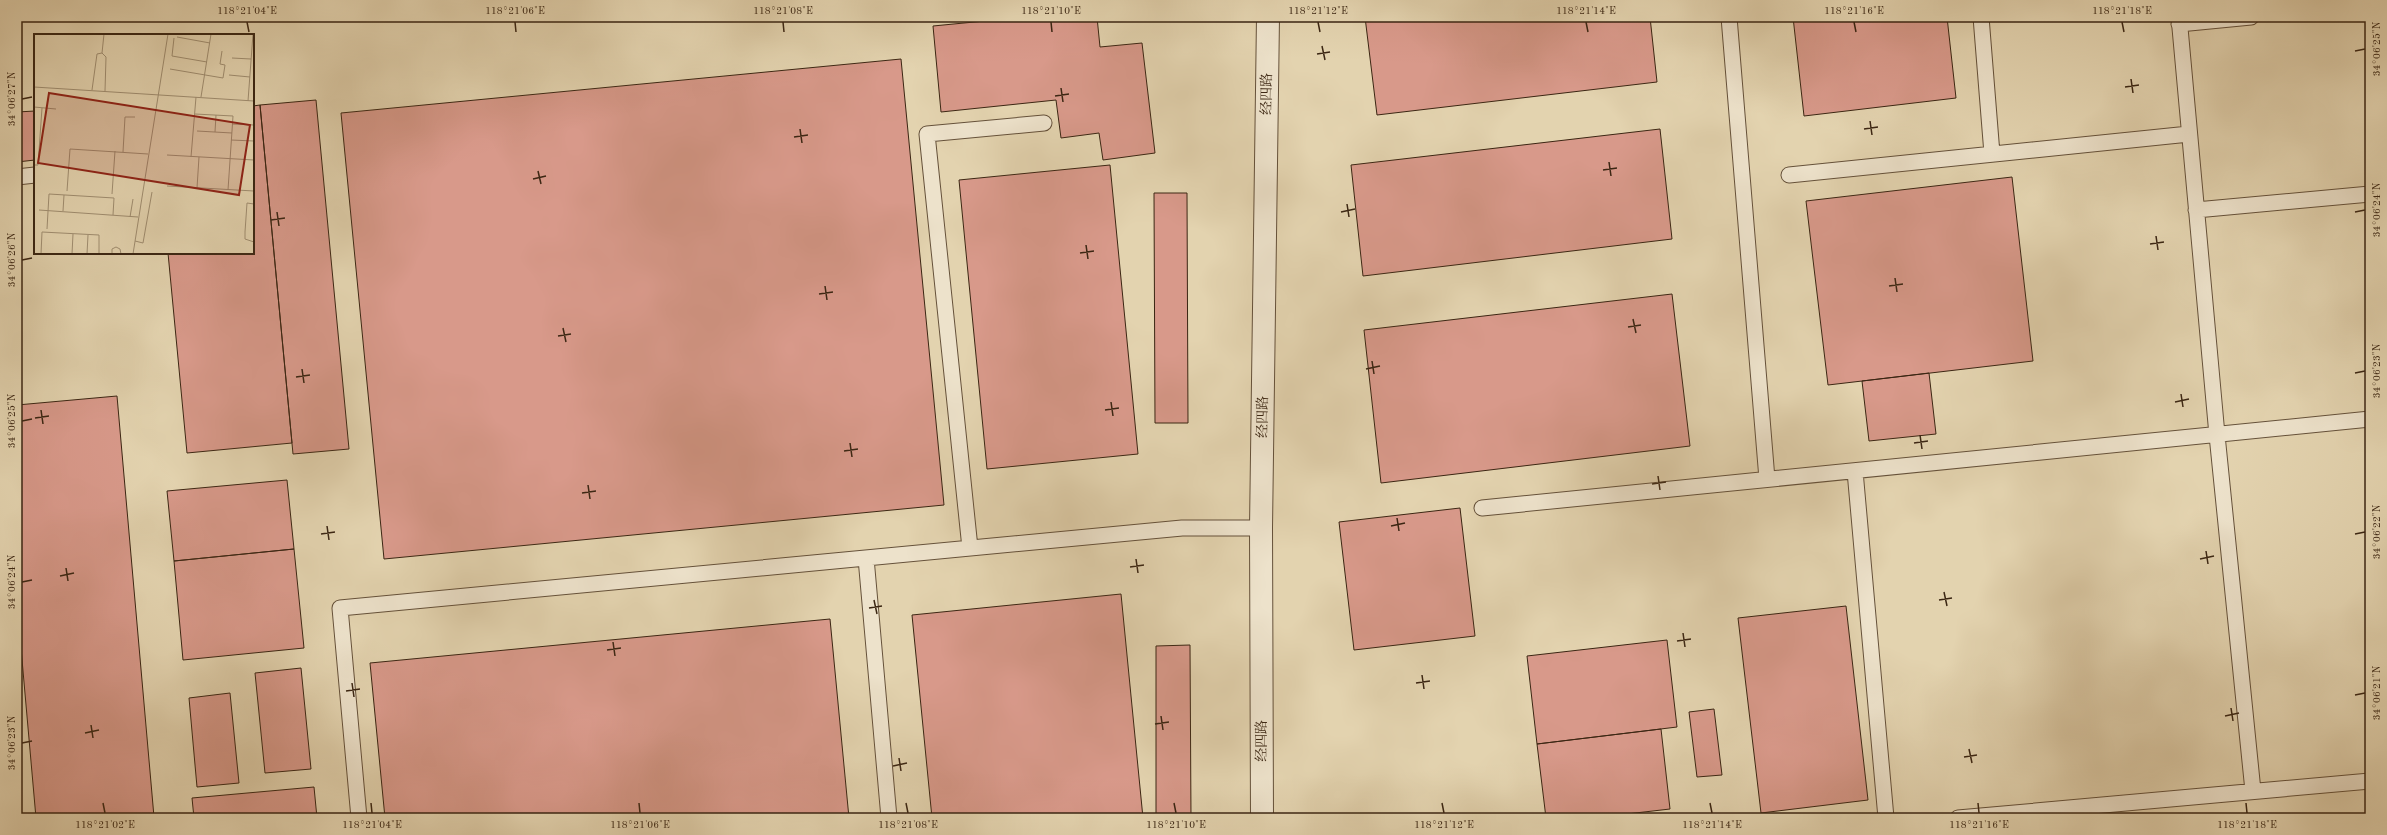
<svg xmlns="http://www.w3.org/2000/svg" width="2387" height="835" font-family="'Old Standard TT','Noto Serif SC',serif">
	<rect width="100%" height="100%" fill="#e3d3af"/>
	<filter id="stains"><feTurbulence type="fractalNoise" baseFrequency=".005" numOctaves="4"/><feColorMatrix values="0 0 0 0 .2 0 0 0 0 .09 0 0 0 0 .02 0 0 0 .5 -.17"/></filter>
	<radialGradient id="worn" r=".72"><stop offset=".6" stop-color="#630" stop-opacity="0"/><stop offset="1" stop-color="#630" stop-opacity=".3"/></radialGradient>
	<path fill="#d8998a" stroke="#3b2613" d="M1026,17H1097L1100,47L1142,43L1155,153L1103,160L1099,133L1061,138L1056,100L941,112L933,26Z
		M1365,17H1650L1657,82L1377,115Z
		M1793,17H1947L1956,98L1804,116Z
		M901,59L944,505L384,559L341,113Z
		M316,100L349,449L293,454L260,105Z
		M260,105L292,443L187,453L168,253H253V106Z
		M35,111V160L17,162V112Z
		M1660,129L1672,239L1363,276L1351,165Z
		M1110,165L1138,454L987,469L959,180Z
		M2012,177L2033,361L1828,385L1806,201Z
		M1154,193H1187L1188,423H1155Z
		M1672,294L1690,446L1381,483L1364,330Z
		M1929,373L1936,434L1869,441L1862,381Z
		M117,396L154,817L36,818L17,603V405Z
		M287,480L294,549L174,561L167,491Z
		M1460,508L1475,636L1354,650L1339,522Z
		M294,549L304,648L183,660L174,561Z
		M1121,594L1143,818H932L912,615Z
		M1846,606L1868,800L1761,813L1738,618Z
		M830,619L849,818H385L370,663Z
		M1667,640L1677,727L1537,744L1527,656Z
		M1190,645L1191,818H1156V646Z
		M301,668L311,769L265,773L255,673Z
		M230,693L239,783L197,787L189,698Z
		M1714,709L1722,775L1697,777L1689,712Z
		M1661,729L1670,809L1592,818H1546L1537,744Z
		M314,787L317,818H194L192,798Z
		M1494,814L1495,818H1456Z"/>
	<g fill="none" stroke-linecap="round" stroke-linejoin="round">
		<defs>
			<path id="service" d="M1729,17L1767,479
				M1981,17L1992,154
				M2179,17L2217,435L2253,791
				M2179,24L2251,17
				M1789,175L2189,134
				M17,177L35,175
				M2196,210L2370,194
				M1855,471L1886,818
				M1482,508L2370,419
				M970,548L927,134L1044,123
				M866,558L889,818
				M359,818L340,608L1182,528H1261
				M1958,818L2370,781"/>
			<path id="tertiary" d="M1262,818L1261,528L1268,17"/>
		</defs>
		<use href="#service" stroke="#65513a" stroke-width="17"/>
		<use href="#tertiary" stroke="#65513a" stroke-width="24"/>
		<use href="#service" stroke="#ede2cb" stroke-width="15"/>
		<use href="#tertiary" stroke="#ede2cb" stroke-width="22"/>
	</g>
	<path fill="none" stroke="#3b2613" stroke-width="1.5" d="M247,22L249,32M515,22L516,32M783,22L784,32M1051,22L1052,32M1318,22L1320,32M1586,22L1588,32M1854,22L1856,32M2122,22L2124,32M1322,46L1325,60M2355,51L2365,49M1317,54L1330,52M2131,79L2133,93M2125,87L2139,85M1061,88L1063,102M1055,96L1069,94M22,99L32,97M1870,121L1872,135M800,129L802,143M1864,129L1878,127M794,137L808,135M1609,162L1611,176M1603,170L1617,168M538,171L541,184M533,179L546,176M1347,204L1349,217M277,212L279,226M1341,212L1355,209M2355,212L2365,210M271,220L285,218M2156,236L2158,250M2150,244L2164,242M1086,245L1088,259M1080,253L1094,251M22,260L32,258M1895,278L1897,292M825,286L827,300M1889,286L1903,284M819,294L833,292M1633,319L1636,333M1628,327L1641,325M563,328L566,342M558,336L571,334M1372,361L1374,374M302,369L304,383M1366,369L1380,366M2355,373L2365,371M296,377L310,375M2181,394L2183,407M1111,402L1113,416M2175,402L2189,399M41,410L43,424M1105,410L1119,408M35,418L49,416M22,421L32,419M1920,435L1922,449M850,443L852,457M1914,443L1928,441M844,451L858,449M1658,476L1660,490M1652,484L1666,482M588,485L590,499M582,493L596,491M1397,518L1399,531M327,526L329,540M1391,526L1405,523M321,534L335,532M2355,534L2365,532M2206,551L2208,564M1136,559L1138,573M2200,559L2214,556M1130,567L1144,565M66,568L68,581M60,576L74,573M22,582L32,580M1944,592L1947,606M874,600L877,614M1939,600L1952,598M869,608L882,606M1683,633L1685,647M1677,641L1691,639M613,642L615,656M607,650L621,648M1422,675L1424,689M352,683L354,697M1416,683L1430,681M346,691L360,689M2355,695L2365,693M2231,708L2233,721M1161,716L1163,730M2225,716L2239,713M1155,724L1169,722M91,725L93,738M85,733L99,730M22,743L32,741M1969,749L1972,763M1964,757L1977,755M899,758L901,771M893,766L907,763M103,803L105,813M371,803L372,813M639,803L640,813M906,803L908,813M1174,803L1176,813M1442,803L1444,813M1710,803L1712,813M1978,803L1979,813M2246,803L2247,813"/>
	<g text-anchor="middle" dominant-baseline="central" stroke-width="3.5" stroke-linejoin="round" paint-order="stroke">
		<g font-size="14" fill="#3b2613" stroke="#ede2cb">
			<text transform="translate(1267 94) rotate(-89)">经四路</text>
			<text transform="translate(1263 417) rotate(-89)">经四路</text>
			<text transform="translate(1262 741) rotate(-90)">经四路</text>
		</g>
	</g>
	<g transform="translate(34 34)">
		<rect width="220" height="220" fill="#e3d3af"/>
		<path fill="none" stroke="#a08e71" stroke-width="1" d="M143,3L176,9M140,4L138,22L173,28M68,19L70,0M198,24L217,25M136,35L189,44L191,31L186,30L188,17M195,41L216,43M0,53L220,67M58,56L63,20L68,19L72,23L71,57M167,63L177,0M214,67L219,0M0,73L22,75M161,80L199,82L194,156M198,90L220,91M163,97L198,99M181,98L182,81M197,106L220,107M89,118L91,83H101M133,121L220,126M157,123L162,63M0,131H4L8,74M133,152L220,157M163,154L165,123M33,157L36,115L114,120M78,160L81,117M220,170L213,169L211,198V205L220,208M5,176L104,183M29,177L30,161M96,183L99,165M13,195L15,160L80,164L79,181M101,207L109,209L118,158M7,220L8,198L65,201V220M38,220L39,200M53,220L54,201M78,220V215L82,213L86,215L87,220M99,220L134,0M194,220H208"/>
		<path fill="#8f2418" fill-opacity="0.15" stroke="#8f2418" stroke-width="2" d="M15,59L216,91L205,161L4,129Z"/>
		<rect width="220" height="220" fill="none" stroke="#3b2613" stroke-width="2"/>
	</g>
	<rect width="2387" height="835" fill="none" stroke="#e3d3af" stroke-width="44"/>
	<rect x="22" y="22" width="2343" height="791" fill="none" stroke="#3b2613" stroke-width="1.5"/>
	<g font-size="10" text-anchor="middle" fill="#3b2613">
		<text x="247" y="14">118°21'04"E</text>
		<text x="515" y="14">118°21'06"E</text>
		<text x="783" y="14">118°21'08"E</text>
		<text x="1051" y="14">118°21'10"E</text>
		<text x="1318" y="14">118°21'12"E</text>
		<text x="1586" y="14">118°21'14"E</text>
		<text x="1854" y="14">118°21'16"E</text>
		<text x="2122" y="14">118°21'18"E</text>
		<text transform="translate(2376 49) rotate(-90)" y="4">34°06'25"N</text>
		<text transform="translate(11 99) rotate(-90)" y="4">34°06'27"N</text>
		<text transform="translate(2376 210) rotate(-90)" y="4">34°06'24"N</text>
		<text transform="translate(11 260) rotate(-90)" y="4">34°06'26"N</text>
		<text transform="translate(2376 371) rotate(-90)" y="4">34°06'23"N</text>
		<text transform="translate(11 421) rotate(-90)" y="4">34°06'25"N</text>
		<text transform="translate(2376 532) rotate(-90)" y="4">34°06'22"N</text>
		<text transform="translate(11 582) rotate(-90)" y="4">34°06'24"N</text>
		<text transform="translate(2376 693) rotate(-90)" y="4">34°06'21"N</text>
		<text transform="translate(11 743) rotate(-90)" y="4">34°06'23"N</text>
		<text x="105" y="828">118°21'02"E</text>
		<text x="372" y="828">118°21'04"E</text>
		<text x="640" y="828">118°21'06"E</text>
		<text x="908" y="828">118°21'08"E</text>
		<text x="1176" y="828">118°21'10"E</text>
		<text x="1444" y="828">118°21'12"E</text>
		<text x="1712" y="828">118°21'14"E</text>
		<text x="1979" y="828">118°21'16"E</text>
		<text x="2247" y="828">118°21'18"E</text>
	</g>
	<rect width="100%" height="100%" filter="url(#stains)"/>
	<rect width="100%" height="100%" fill="url(#worn)"/>
</svg>
